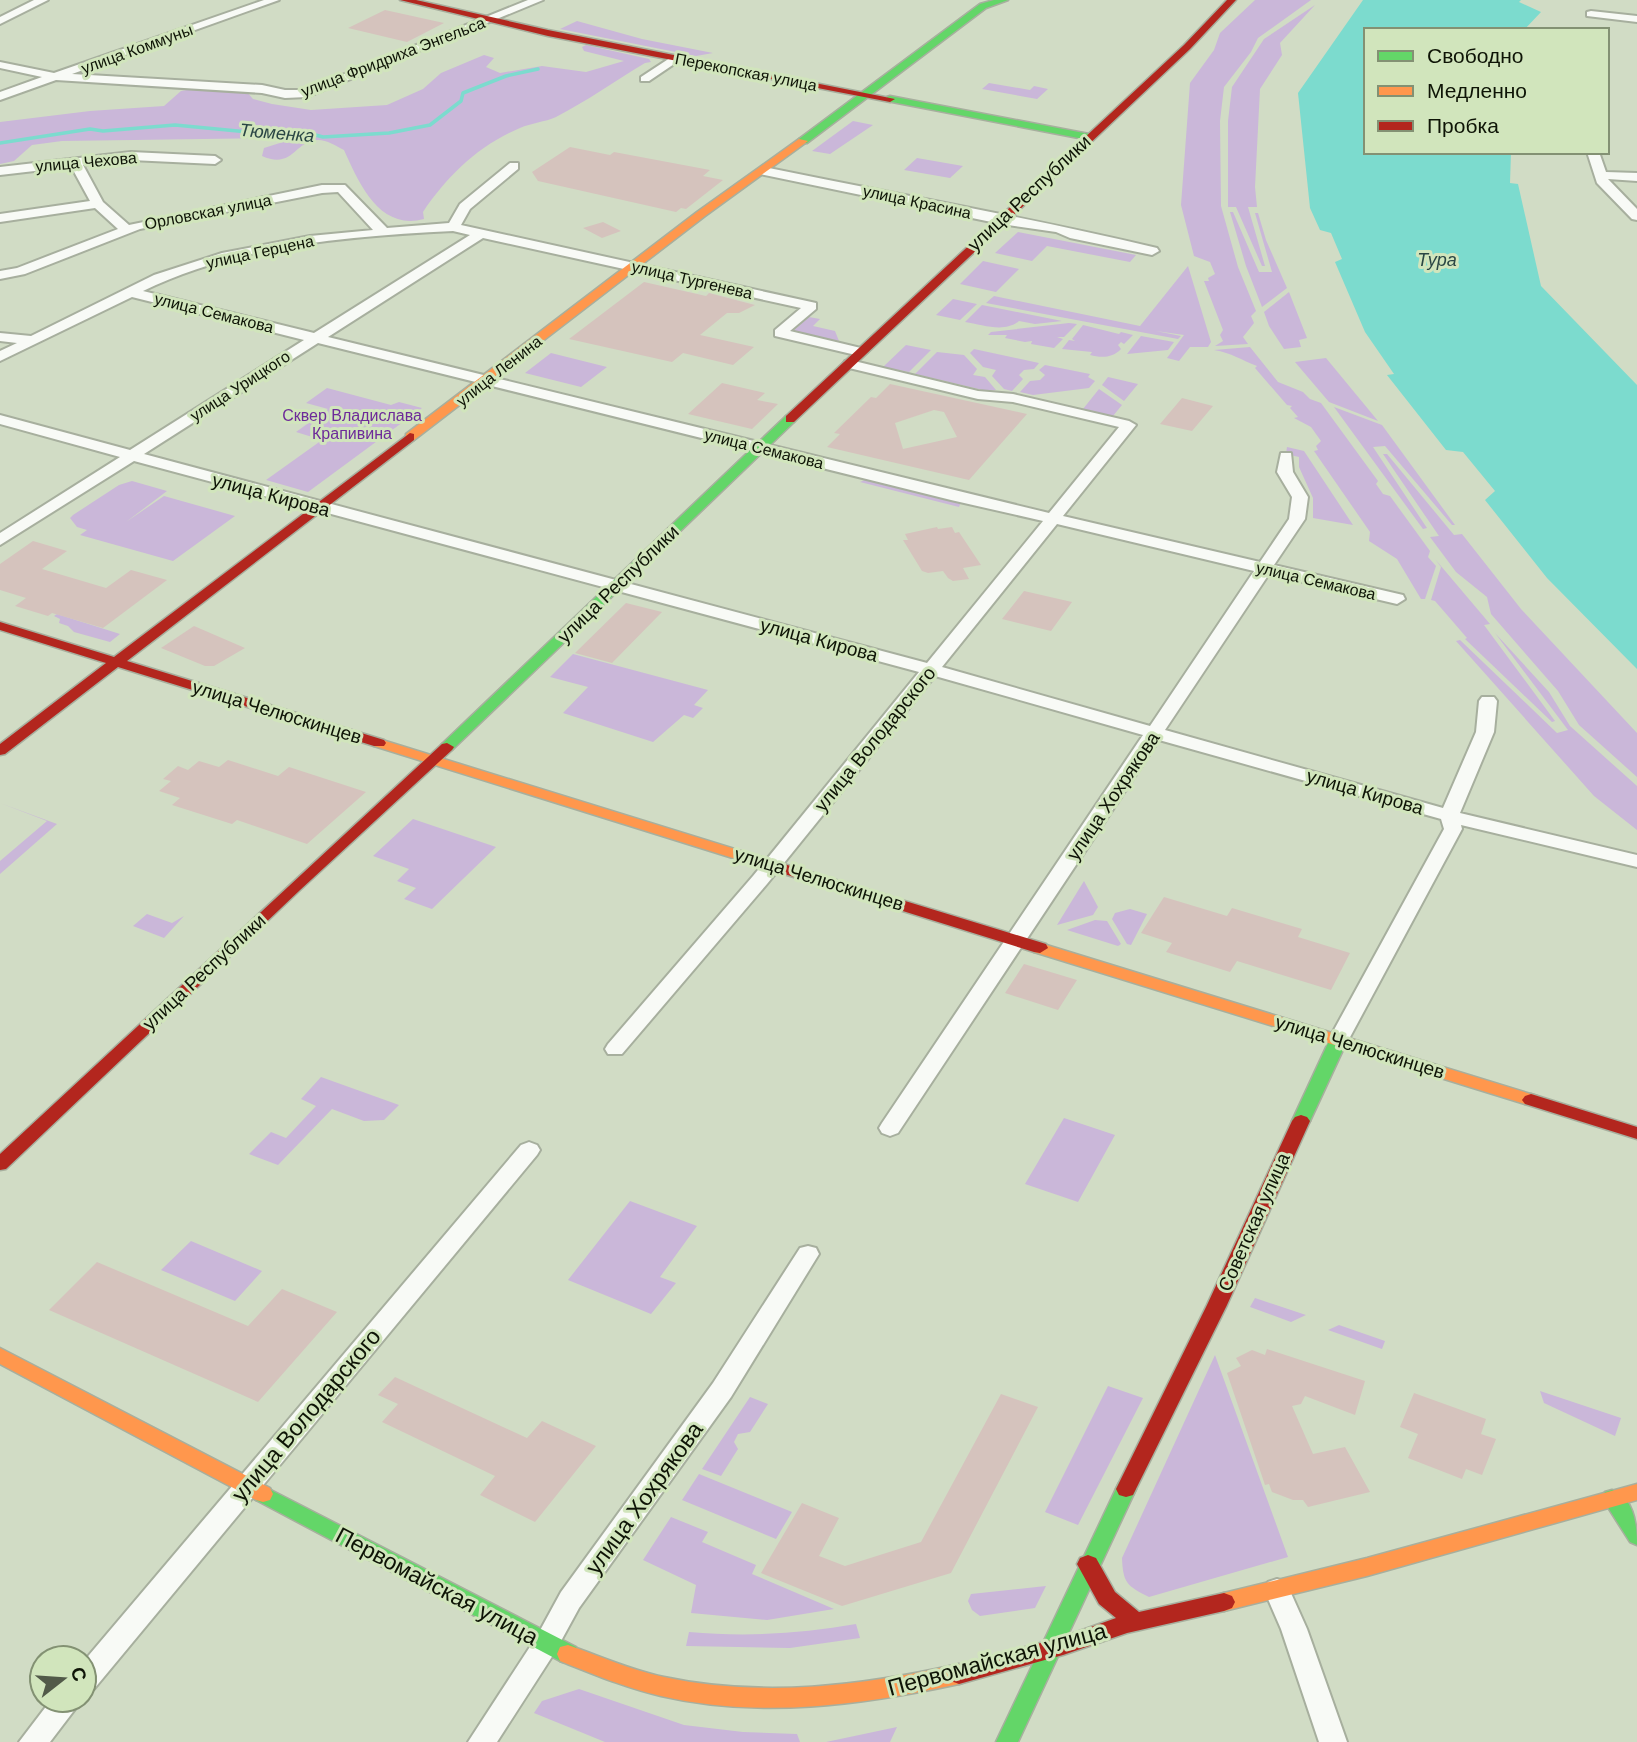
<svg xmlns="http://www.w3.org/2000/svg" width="1637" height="1742" font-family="Helvetica,sans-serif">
	<rect width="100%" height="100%" fill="#d1dcc5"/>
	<path fill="#cab7d9" d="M1255,0H1311L1258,38L1251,52L1224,87L1220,121L1221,206L1238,267L1256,311L1251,316L1254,323L1243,337L1248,344L1215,346L1223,341L1220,335L1223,330L1204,281H1209L1208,278L1215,274L1210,262L1194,256L1181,205L1190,83L1214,50L1220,33Z
		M1315,5L1280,43L1282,55L1260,89L1255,187L1257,207H1248L1265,266H1262L1236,207H1228V121L1232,87L1264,39Z
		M577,21L642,39L713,53L696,56L560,29Z
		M586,45L649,59L651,62L645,63C615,81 587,101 556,117C545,122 531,123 520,128C479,145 447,176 423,212L424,219C379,231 359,183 344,150C336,146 327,140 318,140C295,140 293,170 262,156L264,148L283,142V138L62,141L32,145L14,161L0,164V122L90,111L164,106L181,91L187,90L246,91L253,99L272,104L311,110L387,105L423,89L441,73L484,55L494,58L486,67L500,73L542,66L586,72L624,61L584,51L582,47Z
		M989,83L1030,90L1034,86L1048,89L1037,99L982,89Z
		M853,121L873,125L830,154L812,151Z
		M917,158L963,166L950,178L904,170Z
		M1230,212H1233L1259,272H1272L1255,213H1258L1266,240L1287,288L1262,307L1246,266Z
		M1018,232L1136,255L1130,262L1047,246L1032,261L995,253Z
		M983,261L1019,269L996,292L960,284Z
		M1188,266L1211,342L1208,347H1190L1179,361L1167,358L1184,335L1156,331L1181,336L1178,339L986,303L994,296L1140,326Z
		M1289,292L1307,338L1299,340L1301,347L1284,349L1269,326L1264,312Z
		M953,299L977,304L960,320L936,315Z
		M982,305L1062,321L1035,324L1019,321C1005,333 983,325 965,322Z
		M809,317L820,319L813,326L835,331L839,341L793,331Z
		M1069,323L1077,324L1064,337H1057L1063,339L1054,348L1031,344L1032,341L1025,342L1005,338L1007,335H988L991,332Z
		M1083,325L1119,334L1121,332L1133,335L1124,344L1121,342L1118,345L1121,349C1113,358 1101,358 1090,355L1092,352L1062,349L1069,340L1075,341L1072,339Z
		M1141,336L1174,342L1168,350L1127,354Z
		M906,345L931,350L909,372L883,367Z
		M1250,347L1278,382L1303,392L1310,399L1321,403L1378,481L1376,484L1383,494L1390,496L1430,551L1428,557L1436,566L1425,599H1421L1397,559L1369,541L1370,532L1314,451L1318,450L1316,446L1321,441L1311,427L1294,418L1298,417L1290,408L1292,406L1287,405L1255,368L1257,366C1241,360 1232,353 1214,350Z
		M974,349L1039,363L1034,369L1024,370L1019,375L1023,379L1012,391L1004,389L992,376L996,370L983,367L970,353Z
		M937,352L964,355L977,369L973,375L985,377L996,390L987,391L915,374Z
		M551,353L607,367L581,387L525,373Z
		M1326,358L1378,421L1329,402L1295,362Z
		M1045,365L1090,374L1088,377L1095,381L1089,388L1033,395L1020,392L1030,381L1040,380L1045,375L1039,370Z
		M1108,377L1138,384L1124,401L1102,385Z
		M327,388L391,405L399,402L422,408L308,492L266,480L322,440L296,432L328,409L306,403Z
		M1099,389L1122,405L1113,416L1083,409Z
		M1334,407L1382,425L1455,525H1452L1385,446L1373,447L1427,528L1423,529Z
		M1287,447L1304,451L1353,525L1313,518V498L1299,467V457L1286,454Z
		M1383,454H1387L1454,535L1462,534L1521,609L1637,733V777L1579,725L1558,691L1491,614L1487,597L1456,572L1430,537L1439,536Z
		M867,479L961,502L959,507L860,482Z
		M132,481L167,491L126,522L164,496L235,516L173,561L80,535L87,530L77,527L70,518L73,515L119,485Z
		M1435,559L1490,624L1484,625L1555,721L1552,722L1465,639L1467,638L1435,601L1431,600L1441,567Z
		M57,614L120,634L110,642L74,632L68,626L59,623L60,619L54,616Z
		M1495,633L1549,692L1570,726L1637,786V830L1594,796L1456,641L1460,640L1557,733L1568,730Z
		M573,654L708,690L694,705L703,708L693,718L684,715L653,742L563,713L588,687L550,677Z
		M0,803L57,824L0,874V861L47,821Z
		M413,819L496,847L432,909L404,899L416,888L397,881L409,869L373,856Z
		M1084,881L1098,907L1093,915L1057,925Z
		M1130,909L1147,914L1131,945L1127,944L1112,919L1115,913Z
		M147,914L172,923L184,916L164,938L133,926Z
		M1095,920L1107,921L1121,944L1118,946L1067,930Z
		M321,1077L399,1105L384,1120L364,1121L332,1109L278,1165L249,1154L271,1132L286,1138L316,1106L301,1099Z
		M1064,1118L1115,1135L1078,1202L1025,1184Z
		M630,1201L697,1226L660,1277L676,1283L651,1314L568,1280Z
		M191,1241L262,1271L235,1301L161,1270Z
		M1255,1298L1306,1315L1291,1322L1250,1307Z
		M1339,1325L1385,1341L1382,1349L1328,1330Z
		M1215,1355L1288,1557L1149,1597C1127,1586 1123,1583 1122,1558Z
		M1108,1386L1143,1398L1078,1525L1045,1512Z
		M1540,1391L1621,1418L1615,1436L1544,1403Z
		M750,1397L768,1404L750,1432L738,1434L734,1442L738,1449L721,1476L702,1469Z
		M699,1474L792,1512L776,1539L682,1500Z
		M671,1517L708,1532L702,1542L756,1565L752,1574L834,1609L767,1620L691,1613L696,1585L643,1560Z
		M1046,1586L1035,1608L980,1616L972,1610L968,1601L971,1594Z
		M856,1624L860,1638L790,1648L686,1646L689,1632C746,1637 800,1634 856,1624Z
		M579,1689L684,1725L743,1732L797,1734L800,1742H605L534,1713L542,1701Z
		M897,1727L890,1742H826Z"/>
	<path fill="#7cdbce" d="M1363,0H1521L1519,2L1541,12L1524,30H1366V152H1511L1510,183L1518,184L1541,286L1637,385V669L1547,578L1485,500L1495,491L1463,452L1446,450L1387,375L1394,374L1365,332L1335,262L1342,259L1331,233L1320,230L1310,208L1298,93Z"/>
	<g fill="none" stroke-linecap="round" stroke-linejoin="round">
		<path stroke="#7cdbce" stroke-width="3.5" d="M0,143L90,129L103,131L175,125L278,135L304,132L323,137L389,133L430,125L461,101L463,93L506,76L538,69"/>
	</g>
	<path fill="#d5c3bd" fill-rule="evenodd" d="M385,10L444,23L407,42L348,28Z
		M570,147L610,155L614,152L710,170L703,176L723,180L686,209L681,208L676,212L538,181L532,172Z
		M603,222L621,231L602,238L583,228Z
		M644,282L706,296L709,293L755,305L739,313H727L700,335L754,347L733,365L683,353L672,362L569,339Z
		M722,383L765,393L757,400L778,404L752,429L688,414Z
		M890,384L1027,414L969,480L827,447L840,434L834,433L871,397L876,398ZM934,410L944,412L957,437L903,449L895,423Z
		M1182,398L1213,406L1192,431L1160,424Z
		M937,527L938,529L952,527L955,533L959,532L981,565L963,568L969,579L953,581L948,578L943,571L928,573L922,571L903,540H908L905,534Z
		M33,541L67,551L42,569L106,588L131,570L167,580L103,628L52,613L48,616L15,606L26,598L0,590V564Z
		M1024,591L1072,602L1051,631L1002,619Z
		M626,603L662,612L612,663L575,653Z
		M194,626L245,648L214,666H205L161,648Z
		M228,760L278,776L289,767L366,792L307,844L237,820L232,824L172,805L180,798L159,791L171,781L163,779L178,766L188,770L199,761L219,767Z
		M1164,897L1227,916L1232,908L1302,929L1298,937L1350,953L1331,990L1237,961L1230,972L1166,952L1172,943L1141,933Z
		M1024,964L1077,980L1058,1010L1005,993Z
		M97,1262L248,1326L282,1289L337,1312L258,1402L49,1310Z
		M1267,1349L1365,1381L1355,1415L1305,1396L1301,1404L1292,1406L1313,1454L1345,1447L1370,1492L1308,1507L1303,1500H1293L1272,1492L1269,1484L1265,1485L1227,1373L1241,1366L1236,1358L1252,1350L1265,1355Z
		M395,1377L527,1438L542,1421L596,1446L535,1522L480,1495L495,1476L382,1422L398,1404L378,1395Z
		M1414,1393L1486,1419L1481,1434L1496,1439L1482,1475L1466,1469L1462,1479L1408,1458L1418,1434L1400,1427Z
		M1001,1394L1038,1407L951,1573L842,1606L761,1573L802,1503L839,1518L819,1556L845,1566L921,1542Z"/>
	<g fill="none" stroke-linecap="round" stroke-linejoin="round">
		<defs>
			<path id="street" d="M34,0H48L0,24V17Z
				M264,0H279L72,74L262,85L285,90H305L528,0H543L307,97L285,98L262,93L56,80L0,100V92L42,77L0,68V62L54,73Z
				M1591,11L1637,16V22L1587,16V12Z
				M673,56L683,58L649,81H641V77Z
				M131,152L215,156L221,160L215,164L131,160L83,165L103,202L129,225L322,185H345L387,228L449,223L460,204L510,163H518V169L470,209L461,225L816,303V309L790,331L865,349L867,352L860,356L775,336V330L801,308L483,238L328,337L1049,513L1119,427L1013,402L978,399L845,367L843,364L845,361L850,360L978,391L1013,394L1129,421L1136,425L1063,516L1260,562L1289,519L1292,497L1277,472L1281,453H1291L1293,472L1308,497L1305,519L1274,565L1403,595L1405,599L1397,604L1269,574L1165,730L1443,808L1476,732L1479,701L1482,697H1494L1497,701L1494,732L1460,813L1637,855V867L1461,825L1462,829L1349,1039L1346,1044H1332L1329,1039L1444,829L1441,819L1159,740L898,1133L890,1136L882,1133L879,1128L882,1123L1143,735L935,676L767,884L622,1054H608L605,1049L608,1044L753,876L919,672L134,461L0,545V533L120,457L0,424V415L130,450L304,340L132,297L0,361V351L17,343L0,341V333L31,336L154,275L222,253L310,236L373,230L338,192L322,193L140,229L25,274L0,279V271L17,268L118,229L95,208L0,222V214L90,201L72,168L69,167L0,175V167ZM453,231L470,235L314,333L143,291C237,245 350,236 453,231ZM318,343L951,500L1043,521L927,663L144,454ZM1057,524L1254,571L1150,726L942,667Z
				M1587,152H1599L1606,172L1637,173V181L1608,179L1637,209V220L1632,219L1597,183Z
				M764,167C894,194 1028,217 1157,248L1159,251L1152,255L1070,238L1056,232L1001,224L760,174L758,171Z
				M529,1142L537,1145L540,1150L537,1155L94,1689L84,1693V1661L521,1145Z
				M808,1246L816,1248L819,1254L731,1397L579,1608L555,1652L497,1742H468L537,1636L561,1592L713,1383L800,1248Z
				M1277,1579L1286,1582L1307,1629L1347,1742H1319L1281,1629L1264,1590L1268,1582Z
				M51,1700H82L50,1742H19Z"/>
			<path id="fast" d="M994,0H1008L986,8L807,143H799V139L980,4Z
				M890,96L1089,134L1094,137L1089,140L887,101V97Z
				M790,415L796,419L794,422L452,750H442L440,747L442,744L786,416Z
				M1339,1033L1348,1039L1310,1121L1307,1125H1295L1292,1121L1330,1039Z
				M1126,1481L1133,1483L1136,1489L1018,1742H996L1116,1489L1119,1483Z
				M263,1486L576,1647L579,1654L576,1661L568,1663L560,1661L256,1500L253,1494L256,1488Z
				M1612,1490C1634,1497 1637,1525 1637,1545L1630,1542L1602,1498L1605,1492Z"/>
			<path id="slow" d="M799,139L808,141L705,216L414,440H406V434L697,212Z
				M379,739L764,858L766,861L764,864H752L374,746L372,743Z
				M1040,943L1537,1096L1540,1100L1537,1104H1525L1034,952L1032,948L1034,944Z
				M0,1348L270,1488L273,1494L270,1500L263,1502L256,1500L0,1364Z
				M1637,1484V1500L1367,1576L1224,1611L1216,1608L1213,1602L1216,1596L1224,1593L1367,1558Z
				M568,1645C600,1656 630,1670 664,1677C763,1698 861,1686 959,1664L967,1667L970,1674L967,1681L959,1684C862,1705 760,1719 661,1696C626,1688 593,1674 560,1661L557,1654L560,1647Z"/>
			<path id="jam" d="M400,0H416L548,30L895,99L890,102L548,36Z
				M1227,0H1236L1190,49L794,422H786V416L1184,45Z
				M410,433L414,434V440L127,661L384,740L386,743L384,746H374L118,667L5,754L0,755V744L106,663L0,630V622L114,657Z
				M447,743L454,747L452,750L299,891L6,1169L0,1170V1154L442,744Z
				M758,856L1046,944L1048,948L1040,953L1034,952L752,864L750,861Z
				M1531,1094L1637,1127V1139L1525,1104L1522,1100L1525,1096Z
				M1301,1115L1307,1117L1310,1121L1227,1305L1133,1495L1126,1497L1119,1495L1116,1489L1207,1305L1292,1121L1295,1117Z
				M1088,1555L1096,1558L1115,1592L1139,1612L1224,1593L1232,1596L1235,1602L1232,1608L1224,1611L1127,1633L1063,1655L959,1684L951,1681L948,1674L951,1667L1063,1637L1116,1618L1099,1604L1077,1564L1080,1558Z"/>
		</defs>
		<use href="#street" stroke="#a7af9e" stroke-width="4"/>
		<use href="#fast" stroke="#a7af9e" stroke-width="3"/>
		<use href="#slow" stroke="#a7af9e" stroke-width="3"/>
		<use href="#jam" stroke="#a7af9e" stroke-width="3"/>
		<use href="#street" fill="#f8faf6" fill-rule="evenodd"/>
		<use href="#fast" fill="#63d668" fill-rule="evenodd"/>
		<use href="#slow" fill="#ff974d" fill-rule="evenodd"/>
		<use href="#jam" fill="#b3261e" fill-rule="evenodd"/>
	</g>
	<g text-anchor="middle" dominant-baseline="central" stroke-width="6" stroke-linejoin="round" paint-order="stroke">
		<g font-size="16" fill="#0e1406" stroke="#d1e5bc">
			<text transform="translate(137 49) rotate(-20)">улица Коммуны</text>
			<text transform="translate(393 57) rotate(-21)">улица Фридриха Энгельса</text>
			<text transform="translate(746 72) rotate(11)">Перекопская улица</text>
			<text transform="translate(86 162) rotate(-5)">улица Чехова</text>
			<text transform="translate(917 202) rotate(12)">улица Красина</text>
			<text transform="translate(208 212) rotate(-11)">Орловская улица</text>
			<text transform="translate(260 252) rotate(-12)">улица Герцена</text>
			<text transform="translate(692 280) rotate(13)">улица Тургенева</text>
			<text transform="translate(214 313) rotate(14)">улица Семакова</text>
			<text transform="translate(499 371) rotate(-38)">улица Ленина</text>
			<text transform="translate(240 386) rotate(-33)">улица Урицкого</text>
			<text transform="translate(764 449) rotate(14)">улица Семакова</text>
			<text transform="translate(1316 581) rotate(13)">улица Семакова</text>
		</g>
		<g font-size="16" fill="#6d2a99" stroke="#d1e5bc">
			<text x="352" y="415">Сквер Владислава<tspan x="352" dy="18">Крапивина</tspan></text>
		</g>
		<g font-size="18" font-style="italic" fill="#2a4644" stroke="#d1e5bc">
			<text transform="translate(277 133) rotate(5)">Тюменка</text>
			<text x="1437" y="260">Тура</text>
		</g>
		<g font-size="19" fill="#0e1406" stroke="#d1e5bc">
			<text transform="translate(1029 193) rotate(-43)">улица Республики</text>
			<text transform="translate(271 495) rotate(15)">улица Кирова</text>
			<text transform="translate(618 584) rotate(-44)">улица Республики</text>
			<text transform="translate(819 640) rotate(15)">улица Кирова</text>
			<text transform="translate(277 712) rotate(17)">улица Челюскинцев</text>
			<text transform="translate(875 739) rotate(-51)">улица Володарского</text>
			<text transform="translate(1365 792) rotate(16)">улица Кирова</text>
			<text transform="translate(1113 796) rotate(-56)">улица Хохрякова</text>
			<text transform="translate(819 879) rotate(17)">улица Челюскинцев</text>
			<text transform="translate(204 972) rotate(-43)">улица Республики</text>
			<text transform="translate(1360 1047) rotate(17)">улица Челюскинцев</text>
			<text transform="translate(1254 1222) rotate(-66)">Советская улица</text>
		</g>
		<g font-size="23" fill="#0e1406" stroke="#d1e5bc">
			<text transform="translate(306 1415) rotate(-50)">улица Володарского</text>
			<text transform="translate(644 1498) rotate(-54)">улица Хохрякова</text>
			<text transform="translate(437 1586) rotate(28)">Первомайская улица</text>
			<text transform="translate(997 1659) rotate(-15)">Первомайская улица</text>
		</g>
	</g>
	<rect x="1364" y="28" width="245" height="126" fill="#d1e5bc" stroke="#839173" stroke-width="2"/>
	<rect x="1378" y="51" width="35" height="10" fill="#63d668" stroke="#839173" stroke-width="2"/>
	<text x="1427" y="63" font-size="21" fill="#0e1406">Свободно</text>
	<rect x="1378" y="86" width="35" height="10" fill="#ff974d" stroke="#839173" stroke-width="2"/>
	<text x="1427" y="98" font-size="21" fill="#0e1406">Медленно</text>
	<rect x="1378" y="121" width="35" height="10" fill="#b3261e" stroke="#839173" stroke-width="2"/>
	<text x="1427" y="133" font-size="21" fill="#0e1406">Пробка</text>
	<g transform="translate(63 1679) rotate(73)"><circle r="33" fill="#d1e5bc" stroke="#839173" stroke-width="2"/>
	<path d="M0-5L12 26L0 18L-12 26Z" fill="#525a49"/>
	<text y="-10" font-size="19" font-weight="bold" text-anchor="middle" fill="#0e1406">С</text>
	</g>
</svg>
